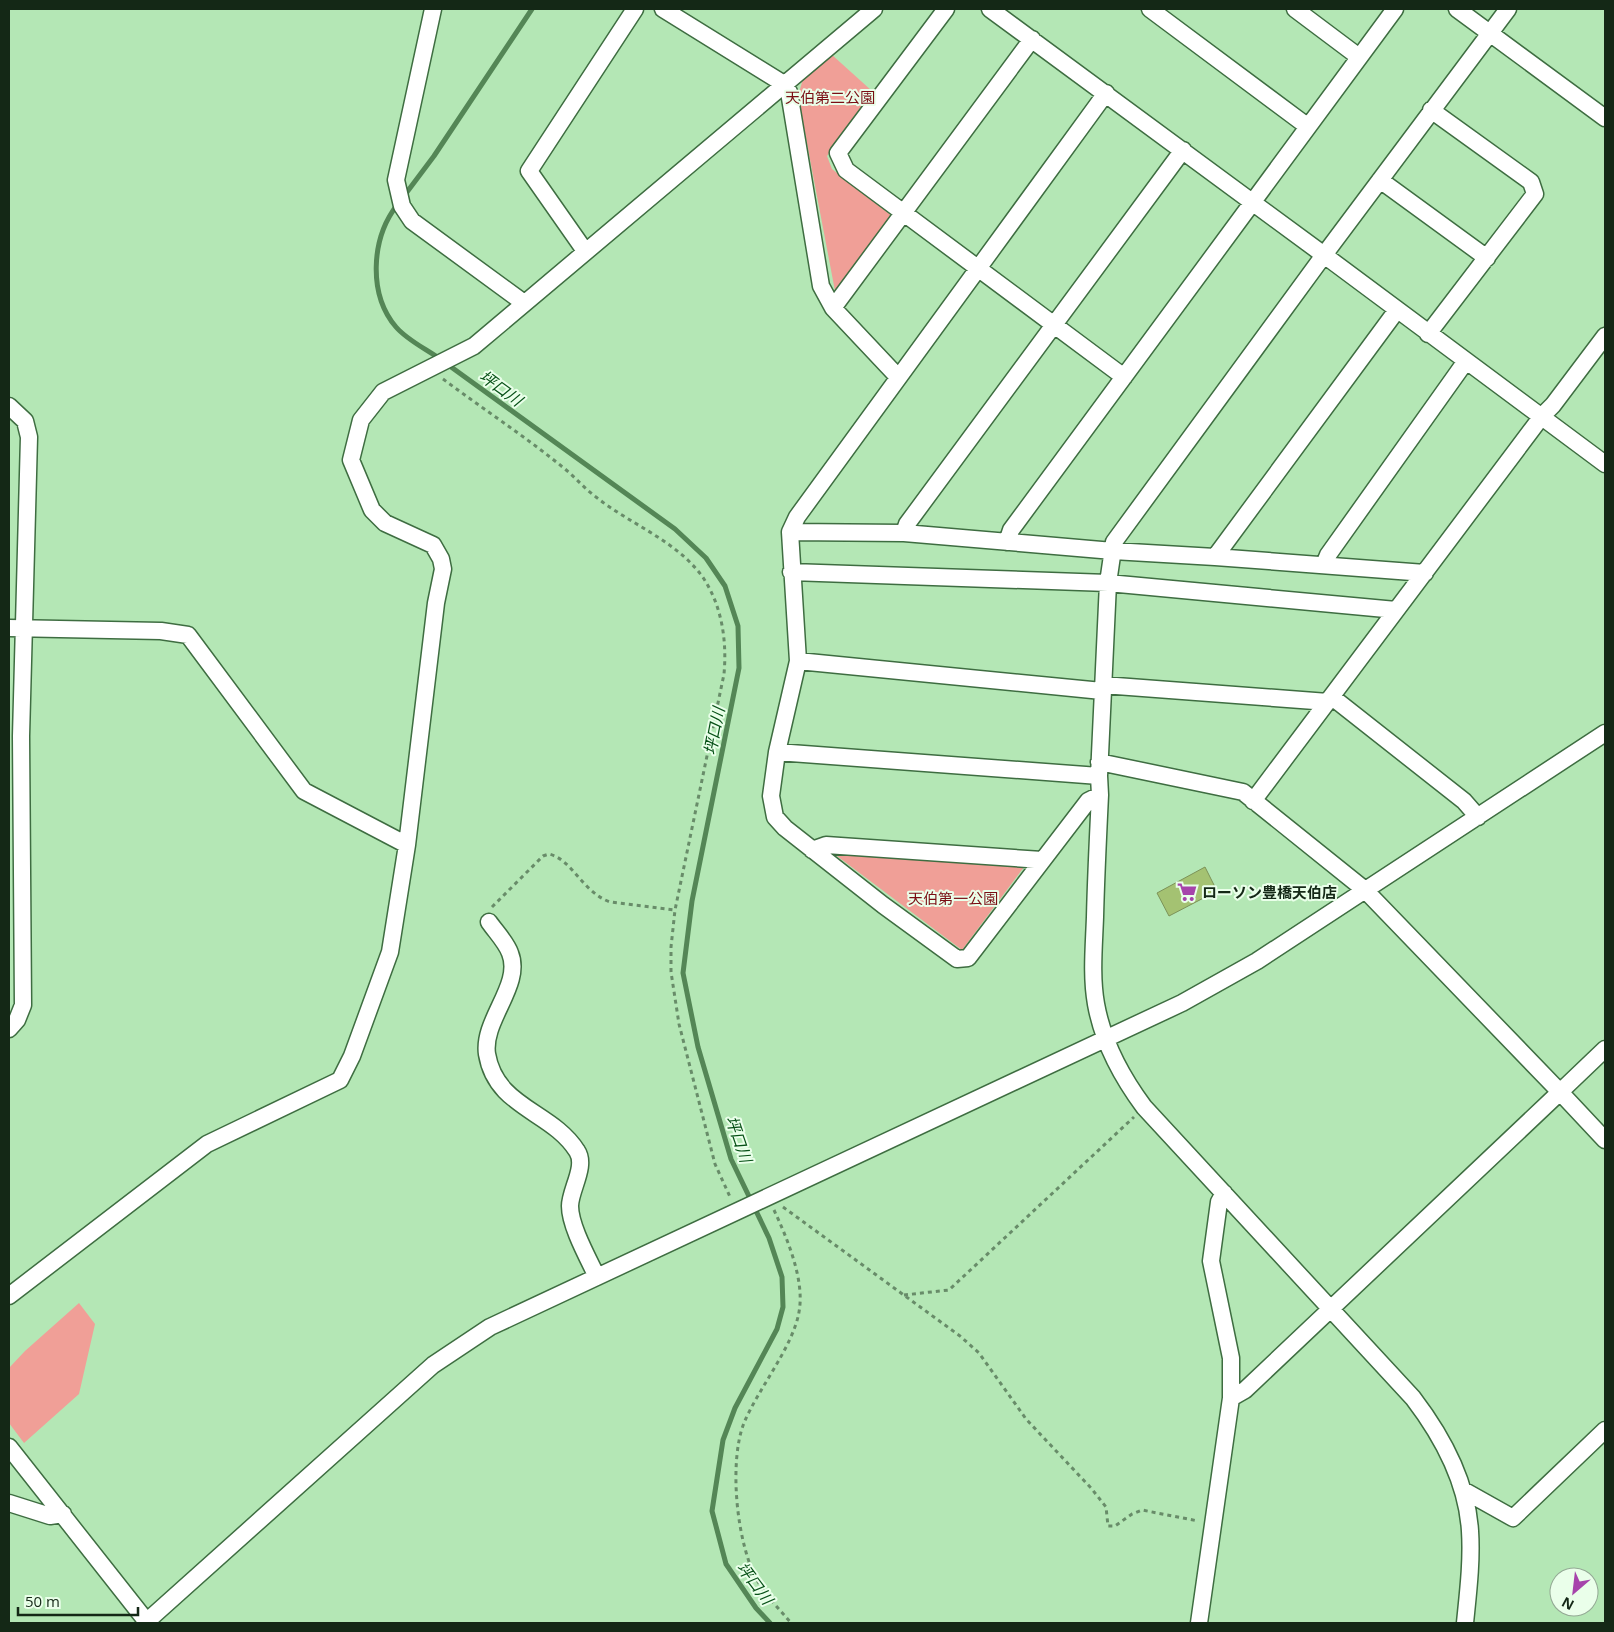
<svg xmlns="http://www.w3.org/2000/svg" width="1614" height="1632" font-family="'Open Sans','Noto Sans JP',sans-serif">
	<rect width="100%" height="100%" fill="#b4e7b5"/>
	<path fill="#f09f97" d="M831,54L872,91L827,156L832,169L892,216L835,291L798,96L803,79Z
		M833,853L1024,867L962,950Z
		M79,1303L95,1324L79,1394L24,1443L9,1423V1368L25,1351Z"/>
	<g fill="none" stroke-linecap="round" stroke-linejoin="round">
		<path stroke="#548656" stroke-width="5" d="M404,196L434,156L532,9
			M397,205C371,239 368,294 396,327C407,340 426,349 440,359
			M447,364L675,529L706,558L725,586L738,626L739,668L692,901L683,973L698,1047L731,1159L769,1238L782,1277L783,1307L777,1329L735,1408L723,1440L712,1511L726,1564L756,1608L770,1623"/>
	</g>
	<path fill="#a4c272" stroke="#7c9258" d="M1205,867L1217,891L1169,916L1157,893Z"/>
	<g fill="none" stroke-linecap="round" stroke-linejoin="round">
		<defs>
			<path id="minor" d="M433,9L396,180L402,206L412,221L524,303
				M663,9L784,84L789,92L821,286L833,308L898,377
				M946,9L838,153L846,170L1124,377
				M990,9L1324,255L1508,9
				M1150,9L1307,126
				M1295,9L1359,57
				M1457,9L1605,118
				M1380,180L1487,258
				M585,251L529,171L635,9
				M833,308L1032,39
				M1428,334L1535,194L1531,182L1431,110
				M9,406L25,421L29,437L21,736L23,1005L17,1020L9,1029
				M790,532L904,533L1113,551L1215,557L1425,573
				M904,533L907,524L1183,150
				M1007,542L1011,530L1395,9
				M1215,557L1397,310
				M1324,565L1328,555L1466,361
				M791,572L1108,583L1396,610
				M9,628L161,631L188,635L304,791L407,845
				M798,661L1102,691
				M1103,685L1328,702
				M1332,697L1464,801L1478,817
				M777,752L1099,776
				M1099,762L1243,792L1365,890L1560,1092L1245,1390L1231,1398L1199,1623
				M1100,795L1088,801L968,958L957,959L883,905L785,828L775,817L771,796L777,752L798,661L790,532L797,517L1106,93
				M1253,801L1542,416L1553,405L1605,336
				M812,850L826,845L1042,860
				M489,922C496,932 506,942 510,953C523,985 482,1020 487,1054C496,1108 552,1111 577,1151C587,1166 570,1190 570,1206C570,1226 588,1258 597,1277
				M1605,1049L1560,1092L1605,1140
				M1224,1193L1219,1202L1211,1261L1231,1358V1398
				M9,1296L207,1144L340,1080L352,1056L390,952L407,845L436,603L443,569L441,559L433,545L385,523L372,510L351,460L361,420L383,392L474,346L874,9
				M9,1447L147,1622
				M1463,1490L1513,1518L1605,1430
				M9,1503L50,1516L63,1514
				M145,1623L433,1365L490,1327L1182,1003L1257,961L1605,733
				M1465,1623C1468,1593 1472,1561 1470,1531C1467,1481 1442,1436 1413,1398L1144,1107C1121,1076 1103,1043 1096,1004C1091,976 1094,946 1095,917C1096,876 1098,836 1100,795L1099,776L1108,583L1114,542L1324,255L1605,464"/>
		</defs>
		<use href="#minor" stroke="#3e6d41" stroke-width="19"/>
		<path stroke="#688c69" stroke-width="3" stroke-dasharray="4 4" stroke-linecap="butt" d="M443,379C483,409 526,437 565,469C576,478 585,489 596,497C631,525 678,541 704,579C722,607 727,641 724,674L675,910L671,947V972L679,1024L715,1164L731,1199
			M492,907L543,856L549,854C573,860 582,892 610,902L675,910
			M783,1207L960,1336L979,1353L1026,1419L1091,1488L1106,1507L1108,1526H1115L1132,1514L1142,1510L1198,1521
			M774,1210C787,1238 805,1280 799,1312C793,1347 758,1389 744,1423C728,1463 737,1550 760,1585C769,1599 781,1611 791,1623
			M904,1295L949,1290L1134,1117"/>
		<use href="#minor" stroke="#fff" stroke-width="16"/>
	</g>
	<defs>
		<symbol id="supermarket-bare" viewBox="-9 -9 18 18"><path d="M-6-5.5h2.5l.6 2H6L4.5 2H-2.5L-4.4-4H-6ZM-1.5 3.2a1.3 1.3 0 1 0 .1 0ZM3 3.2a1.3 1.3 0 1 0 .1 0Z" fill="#a644ab" stroke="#eaffea" stroke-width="2.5" paint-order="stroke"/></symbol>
	</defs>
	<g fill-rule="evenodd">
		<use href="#supermarket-bare" x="1173" y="878" width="28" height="28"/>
	</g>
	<g text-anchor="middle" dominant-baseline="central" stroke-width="4" stroke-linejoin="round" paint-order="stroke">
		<g font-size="15" fill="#7a0e14" stroke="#eaffea">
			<text x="830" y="97">天伯第二公園</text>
			<text x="953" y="898">天伯第一公園</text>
		</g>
		<g font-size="15" font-weight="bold" fill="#142816" stroke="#eaffea" text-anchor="start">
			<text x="1202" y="892">ローソン豊橋天伯店</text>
		</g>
		<g font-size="16" font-style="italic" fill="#075117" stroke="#eaffea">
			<text transform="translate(501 388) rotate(36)">坪口川</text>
			<text transform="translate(714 731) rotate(-79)">坪口川</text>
			<text transform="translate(739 1139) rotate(71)">坪口川</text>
			<text transform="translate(755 1583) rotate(53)">坪口川</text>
		</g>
	</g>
	<rect width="1614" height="1632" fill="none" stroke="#142816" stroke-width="20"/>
	<g transform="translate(1574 1592) rotate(208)"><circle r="24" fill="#eaffea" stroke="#94a995"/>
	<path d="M0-4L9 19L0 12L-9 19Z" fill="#a644ab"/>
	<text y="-8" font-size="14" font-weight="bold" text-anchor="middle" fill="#142816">N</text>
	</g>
	<path d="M18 1607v8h120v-8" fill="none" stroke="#142816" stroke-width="2.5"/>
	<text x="25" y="1607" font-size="15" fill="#142816" stroke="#eaffea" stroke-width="4" paint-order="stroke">50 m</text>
</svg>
